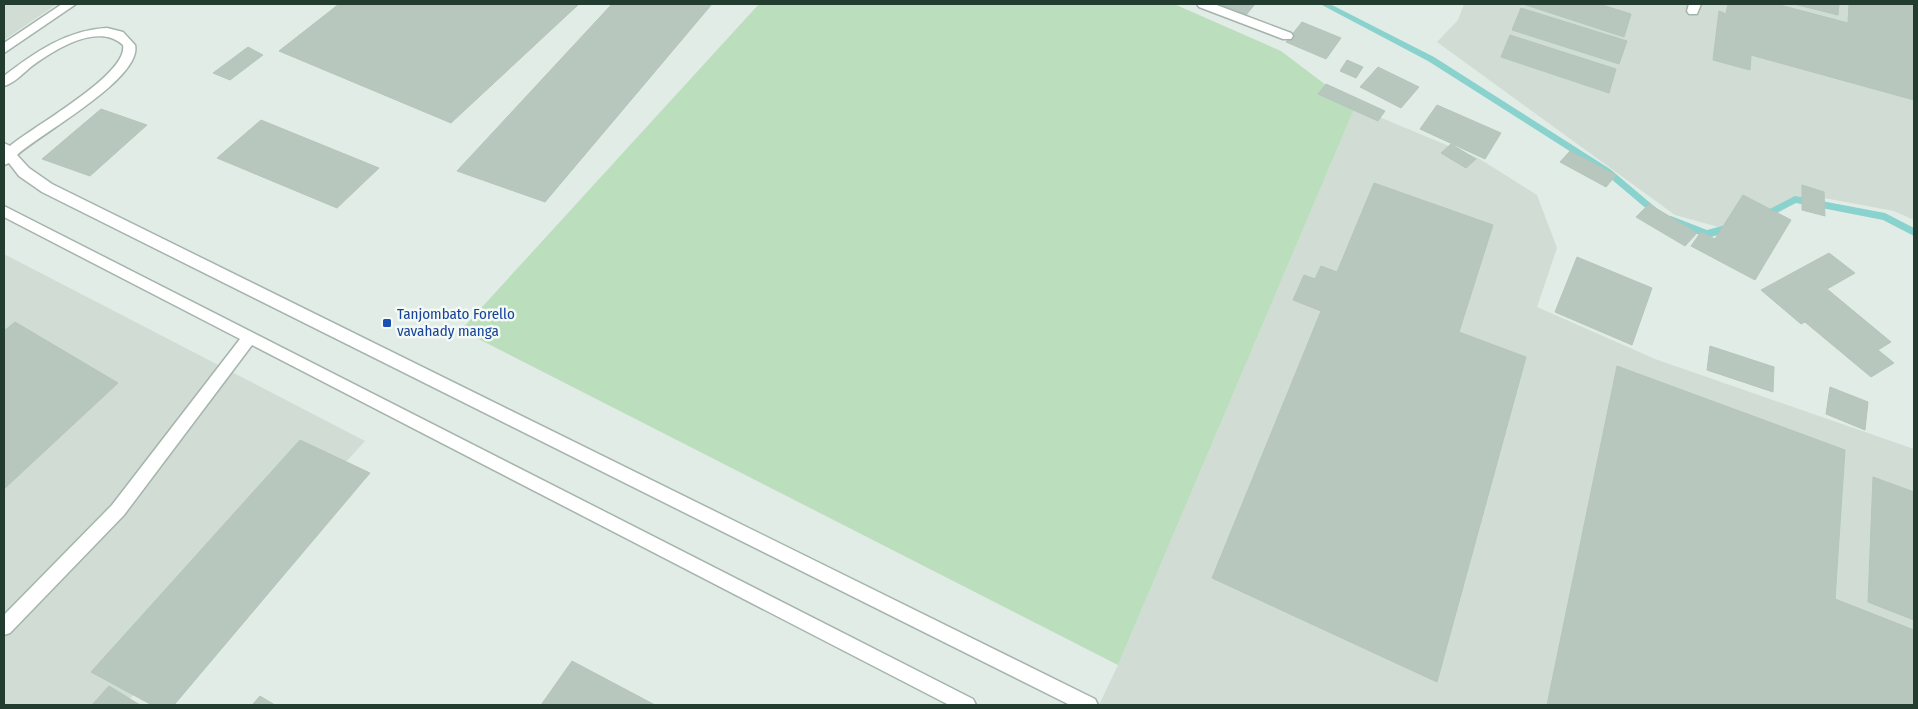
<svg xmlns="http://www.w3.org/2000/svg" width="1918" height="709" font-family="'Fira Sans Condensed',sans-serif">
	<rect width="100%" height="100%" fill="#e2ece6"/>
	<path fill="#d0dcd4" d="M4,4H57L4,40Z
		M1464,4H1914V220L1894,211L1808,195L1744,234L1675,215L1437,42L1458,20Z
		M1355,107L1478,158L1537,195L1557,248L1537,307L1655,359L1914,449V705H1099L1118,665Z
		M4,254L365,441L124,705H4Z"/>
	<path fill="#bbdebd" d="M759,4H1174L1281,51L1355,107L1118,665L461,330Z"/>
	<g fill="none" stroke-linecap="round" stroke-linejoin="round">
		<path fill="#89d2ce" fill-rule="evenodd" d="M1320,4H1330L1434,57L1610,169L1661,212L1663,214L1661,216H1655L1604,173L1428,61Z
			M1795,196L1885,213L1914,228V236L1883,220L1796,203L1764,219H1758L1756,217L1758,215Z
			M1671,216L1707,230L1733,223L1738,227L1736,230L1707,238L1668,222L1666,220Z"/>
	</g>
	<path fill="#b7c7be" stroke="#b4c6bb" d="M339,4H579L451,123L279,51Z
		M612,4H712L545,202L457,171Z
		M1205,4H1255L1242,20Z
		M1523,4H1599L1631,14L1624,37Z
		M1728,4H1776L1848,23L1849,4H1914V100L1751,55L1750,70L1713,60L1719,11L1726,14Z
		M1794,4H1839L1838,15Z
		M1521,8L1627,41L1619,64L1512,30Z
		M1302,22L1341,38L1326,59L1286,42Z
		M1510,35L1616,69L1609,93L1501,57Z
		M248,47L263,55L230,80L213,73Z
		M1347,60L1363,67L1356,78L1340,71Z
		M1378,67L1419,87L1401,108L1360,87Z
		M1326,84L1385,111L1378,121L1318,94Z
		M1437,105L1501,133L1485,159L1420,129Z
		M101,109L147,125L90,176L42,159Z
		M261,120L379,168L337,208L217,158Z
		M1451,144L1476,159L1466,168L1441,153Z
		M1570,151L1616,175L1606,187L1560,162Z
		M1374,183L1493,225L1459,332L1526,357L1437,682L1212,578L1321,311L1293,300L1304,275L1315,279L1321,266L1337,272Z
		M1802,185L1824,192L1825,216L1802,210Z
		M1743,195L1791,220L1755,280L1691,246L1701,232L1715,239Z
		M1649,204L1697,233L1685,246L1636,217Z
		M1829,253L1855,273L1827,289L1891,342L1878,350L1894,363L1871,377L1805,322L1801,324L1761,290Z
		M1577,257L1652,288L1632,345L1555,312Z
		M15,322L118,383L4,489V331Z
		M1710,346L1774,367L1773,392L1707,370Z
		M1617,366L1845,450L1835,599L1914,630V705H1547Z
		M1830,387L1868,402L1865,430L1826,414Z
		M300,440L370,473L174,705H152L91,672Z
		M1873,477L1914,492V620L1868,602Z
		M572,661L655,705H541Z
		M109,686L140,705H92Z
		M260,696L275,705H252Z"/>
	<g fill="none" stroke-linecap="round" stroke-linejoin="round">
		<defs>
			<path id="minor" d="M62,4H76L4,53V43Z
				M1197,4H1214L1291,33L1293,36L1291,39H1283L1199,7Z
				M1689,4H1701L1697,14H1689L1687,11Z
				M107,28L123,32L135,45C143,78 40,134 17,155L29,168L52,184L1095,699L1098,705H1070L42,192L19,176L9,163L4,165V143L10,146C32,127 129,74 123,45C98,22 54,50 32,66C23,73 15,83 4,86V76C35,52 67,30 107,28Z
				M4,206L973,699L976,705H949L252,345L124,515L10,633L4,635V615L112,505L240,339L4,217Z"/>
		</defs>
		<use href="#minor" stroke="#a5b4ac" stroke-width="3"/>
		<use href="#minor" fill="#fff" fill-rule="evenodd"/>
	</g>
	<rect fill="#1a4fb4" stroke="#f3f9f4" stroke-width="2" x="382" y="318" width="10" height="10" rx="2.5"/>
	<g text-anchor="middle" dominant-baseline="central" stroke-width="5" stroke-linejoin="round" paint-order="stroke">
		<g font-size="15" fill="#164399" stroke="#f3f9f4" text-anchor="start">
			<text x="397" y="314">Tanjombato Forello<tspan x="397" dy="17">vavahady manga</tspan></text>
		</g>
	</g>
	<rect width="1918" height="709" fill="none" stroke="#223d30" stroke-width="10"/>
</svg>
